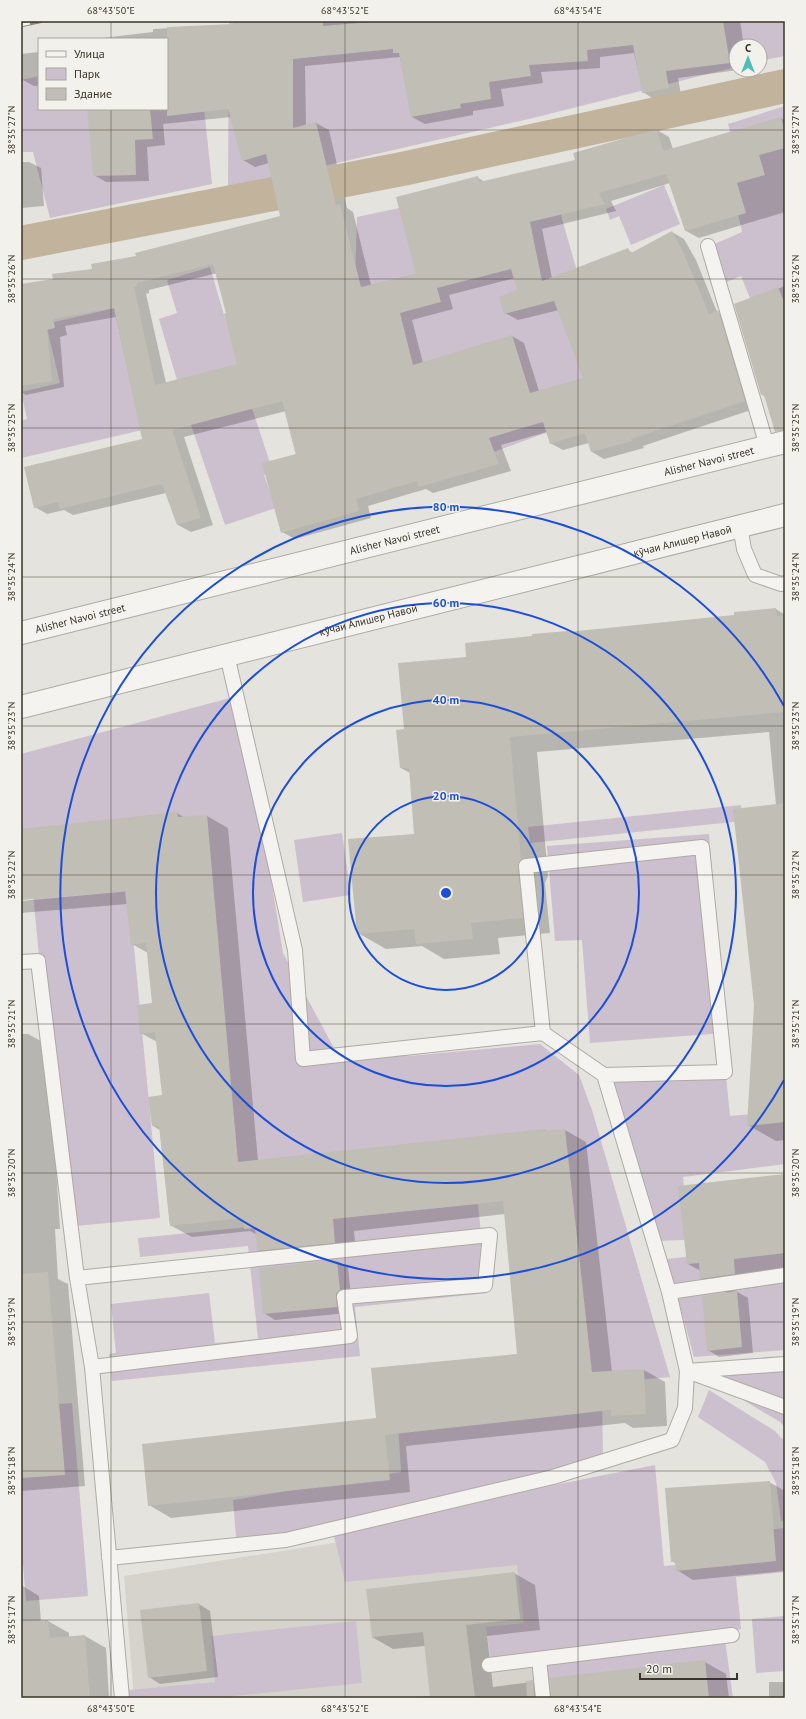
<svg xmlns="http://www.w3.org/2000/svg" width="806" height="1719" font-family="'PT Sans',sans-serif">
	<rect width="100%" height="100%" fill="#e5e3dd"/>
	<path fill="#d6d3cc" d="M622,1497L633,1653L548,1698H134L124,1576Z"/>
	<path fill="#ccbfce" d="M229,21H785V56L760,61V46H736V67L529,119L228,188Z
		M197,41L212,184L50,218L33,152H21V80L39,76V109H167Z
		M785,106V354L768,342L741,276L720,285L703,249L742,232L730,177L742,173L728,124Z
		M555,175L562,219L616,407L431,475L303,484L282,400L355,278L357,217Z
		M664,185L680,224L631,245L619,216L610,220L606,209Z
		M210,267L234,349L270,360L179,387L159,319L177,313L167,280Z
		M119,307L147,429L21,458V421L27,419L21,392L60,383L46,324Z
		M250,402L273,472L264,475L276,508L225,525L190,422Z
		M241,695L283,953L336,1052L409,1056L540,1044L579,1075L592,1110L670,1377L555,1387L538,1184L191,1219L175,819L21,855V754Z
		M741,805L743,821L530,843L528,827Z
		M342,833L351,895L303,902L294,840Z
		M709,834L725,1033L590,1043L582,940L555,941L547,846Z
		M127,874L160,1218L65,1227L32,883Z
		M725,1066L730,1116L785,1111V1164L683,1177L688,1229L752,1237L659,1241L608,1071Z
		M478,1204L487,1293L355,1307L360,1356L112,1381L109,1354L116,1353L111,1304L209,1293L215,1343L258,1339L248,1246L140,1257L138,1238Z
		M785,1246V1350L694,1357L667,1259Z
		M785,1369V1427L780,1422L713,1382L712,1373Z
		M709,1390L775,1431L785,1442V1520L781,1521L776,1483L765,1462L698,1417Z
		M602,1400L603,1455L552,1471L284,1536L236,1538L233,1500L401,1472L398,1424Z
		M72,1403L88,1596L26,1601L23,1564H21V1407Z
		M655,1465L664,1566L702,1563L700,1537L785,1528V1572L736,1577L741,1629L491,1662L486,1627L524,1623L517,1565L345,1582L334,1536L544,1487Z
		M785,1616V1671L756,1673L752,1619Z
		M356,1621L362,1683L214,1698H129V1690L215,1682L211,1636Z
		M725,1640L733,1698H548L544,1666Z"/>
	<path fill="#0003" fill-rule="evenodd" d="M234,21H740L744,46H736V70H738L678,78L681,95L655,100L643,92L634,53L600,57V68L541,72L543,83L501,89L504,106L473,111V115L425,124L412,117L400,57L305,66L306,126L316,123L329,130L347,208L353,212L371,285L417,274L477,177L485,182L577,160L657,130L669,137L673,149L780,118L785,120V212L699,238L686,231L670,183L611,201L616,211L542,229L552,278L628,250L633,253L672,232L684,239L696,260L717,312L731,319L757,408L643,446L644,448L604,459L592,452L589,443L563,450L550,443L547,432L501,445L511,471L433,493L426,489L368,506L371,518L295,539L282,532L297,454L286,411L184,437L213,525L191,532L178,525L166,493L73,515L64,510L47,514L35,507L143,439L116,317L65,326L67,335L60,337L64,387L26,395L21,392V285L54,280L281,217L269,163L255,167L243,160L231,117L163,124L165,145L147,147L149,181L106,182L94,175L88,109H167V39H94L153,32V29L234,25ZM217,273L238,365L166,383L146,294L149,293V290ZM515,278L518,291L505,313L518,320L559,310L584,379L539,391L524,343L512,336L423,363L412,320L453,309L449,295Z
		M39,52V86H34L21,79V54Z
		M21,162H29L41,168L44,206L21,208Z
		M785,286V407L762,395L735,305Z
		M776,609L785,615V1140L776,1141L748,1125L776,805L769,732L537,752L548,876L545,883L550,933L498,938L500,954L444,959L422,946L386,949L358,933L416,835L410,773L401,768L405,729L467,658L570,633L735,616Z
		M177,813L185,818L207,816L228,828L258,1161L545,1130L548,1132L565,1130L586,1142L612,1372L644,1370L665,1382L667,1426L633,1428L625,1423L406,1446L410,1492L171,1518L149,1505L377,1419L519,1354L505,1214L354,1231L356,1254L279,1262L258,1250L257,1235L250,1231L192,1237L170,1225L160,1130L153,1126L163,1096L157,1042L141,1033L153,1004L148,953L132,944L127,904L21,913V901L130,891V889L21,899V830Z
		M21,1034H28L48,1045L60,1229H55L58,1279L68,1284L85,1486L21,1491Z
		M785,1175V1268L757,1272L758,1287L734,1290L748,1298L753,1353L719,1357L708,1350L727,1293L701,1278V1271L688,1264Z
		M337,1261L348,1267L351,1297L348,1313L275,1320L264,1313Z
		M769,1482L785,1491V1571L693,1580L677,1570L676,1564L672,1561Z
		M514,1573L535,1585L540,1630L487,1636L493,1687L532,1682L551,1693L705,1662L726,1674L729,1698H410L431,1696L425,1646L393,1649L372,1637Z
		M21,1585L39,1596L41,1622L48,1621L69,1633V1638L85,1636L106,1648L109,1698H21Z
		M199,1604L210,1611L218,1677L160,1684L149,1677Z
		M769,1682H785V1698H769Z"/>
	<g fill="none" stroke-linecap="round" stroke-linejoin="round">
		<path stroke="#c1b39c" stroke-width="34" d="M21,243L407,168L785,86"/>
	</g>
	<path fill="#c1beb5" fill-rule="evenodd" d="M233,21H323V26L383,21H723L730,63L666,71L669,88L642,93L633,45L587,50L588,61L529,65L531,76L489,82L491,99L460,104L461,108L411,117L399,53H393V49L293,59V128L316,122L336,205L340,204L361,287L416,274L396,197L478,176L479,182L575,160L573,153L657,129L663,151L781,117L785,132V148L759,155L765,175L737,183L746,213L685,231L666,174L599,193L605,204L530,222L542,281L628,248L631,253L672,231L683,252L709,314L718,310L745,401L631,439L632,441L591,452L585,433L550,444L543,422L489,438L499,464L419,487L417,481L356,499L359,511L281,533L262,463L296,454L282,401L172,430L201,518L177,525L162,484L60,509L58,502L34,508L24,467L142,439L114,308L53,319L55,328L47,330L52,381L21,386V284L53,279L52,274L92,269L91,264L136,256L135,253L280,216L266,154L242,161L228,109L167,116V27L233,24ZM213,264L226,313L224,314L237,364L155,385L134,287L137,286V283ZM511,269L517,290L499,297L504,314L554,301L583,378L530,393L512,335L413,365L400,313L441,302L437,288Z
		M87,109H150L153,139L135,140L136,175L93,176Z
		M778,287L785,304V430L775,432L764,395H761L734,304Z
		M776,608L777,616H785V712L510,737L521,859L518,867L523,918L471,923L473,939L416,944L414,929L357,934L348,839L414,834L409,768H400L396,730L404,729L398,663L466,657L465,643L532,636V634L568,631V632L734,615V612Z
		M785,803V1122L747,1126L754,1005L733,809Z
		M177,812L178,817L207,815L238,1162L545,1129V1131L565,1129L592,1372L644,1369L646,1414L611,1416V1410L385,1435L390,1480L148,1506L142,1444L376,1418L371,1368L517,1354L503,1201L333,1219L335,1243L257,1251L255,1228L244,1229L243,1218L170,1226L159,1126H152L148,1097L162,1095L155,1032L140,1034L137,1005L152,1003L146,943L131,945L125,891L21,900V829Z
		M785,1174V1253L734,1259L735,1274L700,1279L699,1263L687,1264L678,1186Z
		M337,1260L340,1290L336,1294L337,1307L263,1314L259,1268Z
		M48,1272L65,1475L21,1478V1274Z
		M737,1291L742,1347L707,1351L702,1296Z
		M770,1481L776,1561L676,1571L675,1562H671L665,1488Z
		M515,1572L520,1619L466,1625L475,1698H430L423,1632L372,1637L366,1589Z
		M199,1603L207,1671L148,1678L140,1610Z
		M48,1620L50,1638L85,1635L90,1698H21V1622Z
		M705,1660L709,1698H551L549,1678Z
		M533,1680L534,1698H527L526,1681Z"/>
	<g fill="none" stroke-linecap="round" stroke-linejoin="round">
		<defs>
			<path id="service" d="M708,246L767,446
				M740,526L744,549L755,575L781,584L785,583
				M227,655L295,950L303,1059L543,1033L604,1075L669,1292L687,1371L785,1407
				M21,962L38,961L77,1278L92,1367L122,1698
				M543,1033L526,866L702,847L725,1072L604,1075
				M77,1278L490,1235L485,1285L344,1297L350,1336L92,1367
				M669,1292L785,1275
				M109,1558L286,1540L553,1477L672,1440L685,1408L687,1371L785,1364
				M539,1659L543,1698
				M489,1665L732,1635"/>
			<g id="tertiary">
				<path id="s1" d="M21,633L785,442"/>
				<path id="s2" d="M21,707L785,515"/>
			</g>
		</defs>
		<use href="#service" stroke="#aeaba3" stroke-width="16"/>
		<use href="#tertiary" stroke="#aeaba3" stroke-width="24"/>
		<use href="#service" stroke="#f4f3ef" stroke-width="14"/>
		<use href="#tertiary" stroke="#f4f3ef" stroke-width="22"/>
		<defs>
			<path id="rail" d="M21,25L40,21"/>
		</defs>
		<use href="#rail" stroke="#8d8779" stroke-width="4.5"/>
		<use href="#rail" stroke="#f3f1ec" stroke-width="3" stroke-dasharray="9" stroke-linecap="butt"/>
	</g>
	<path fill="none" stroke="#3a3528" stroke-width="1" stroke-opacity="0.45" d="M111,21V39M345,21V1698M578,21V1698M111,109V1698M21,130H785M21,279H785M21,428H785M21,577H785M21,726H785M21,875H785M21,1024H785M21,1173H785M21,1322H785M21,1471H785M21,1620H785"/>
	<g fill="none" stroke="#1d4ed8" stroke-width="2">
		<circle cx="446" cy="893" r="97"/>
		<circle cx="446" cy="893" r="193"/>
		<circle cx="446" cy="893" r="290"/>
		<path d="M784 1080A386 386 0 1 1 784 706"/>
	</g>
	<g text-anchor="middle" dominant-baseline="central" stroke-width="3" stroke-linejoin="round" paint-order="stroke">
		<g font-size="11" fill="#3a3528" stroke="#f3f1ec">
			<text stroke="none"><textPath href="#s1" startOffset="709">Alisher Navoi street</textPath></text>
			<text stroke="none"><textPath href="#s1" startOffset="385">Alisher Navoi street</textPath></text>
			<text stroke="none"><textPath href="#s2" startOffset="682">кӯчаи Алишер Навоӣ</textPath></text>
			<text stroke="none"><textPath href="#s1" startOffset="61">Alisher Navoi street</textPath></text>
			<text stroke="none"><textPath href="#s2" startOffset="358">кӯчаи Алишер Навоӣ</textPath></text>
		</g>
	</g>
	<circle cx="446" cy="893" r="6" fill="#1d4ed8" stroke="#f3f1ec" stroke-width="2"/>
	<g font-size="12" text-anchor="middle" font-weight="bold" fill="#1d4ed8" stroke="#f3f1ec" stroke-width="3" stroke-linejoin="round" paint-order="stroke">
		<text x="446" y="511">80 m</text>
		<text x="446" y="607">60 m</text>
		<text x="446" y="704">40 m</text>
		<text x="446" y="800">20 m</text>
	</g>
	<rect width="806" height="1719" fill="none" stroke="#f3f1ec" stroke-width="44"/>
	<rect x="38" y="38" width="130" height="72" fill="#f3f1ec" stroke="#a9a69e"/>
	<rect x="46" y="51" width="20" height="6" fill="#f4f3ef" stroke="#a9a69e"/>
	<text x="74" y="58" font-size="12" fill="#3a3528">Улица</text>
	<rect x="46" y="68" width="20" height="12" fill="#ccbfce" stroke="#a9a69e"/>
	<text x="74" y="78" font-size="12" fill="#3a3528">Парк</text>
	<rect x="46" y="88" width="20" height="12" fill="#c1beb5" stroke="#a9a69e"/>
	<text x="74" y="98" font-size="12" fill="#3a3528">Здание</text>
	<g transform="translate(748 58)"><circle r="19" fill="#f3f1ec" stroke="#a9a69e"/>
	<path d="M0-3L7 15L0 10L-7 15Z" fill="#50bdb7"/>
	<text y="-6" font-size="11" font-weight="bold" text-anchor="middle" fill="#3a3528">С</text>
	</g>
	<path d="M640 1673v6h97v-6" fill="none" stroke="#3a3528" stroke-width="2"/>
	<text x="646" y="1673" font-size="12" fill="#3a3528" stroke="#f3f1ec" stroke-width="3" paint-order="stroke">20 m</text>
	<rect x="22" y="22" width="762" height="1675" fill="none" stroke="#3a3528" stroke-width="1.5"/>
	<g font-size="10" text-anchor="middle" fill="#3a3528">
		<text x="111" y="14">68°43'50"E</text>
		<text x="345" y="14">68°43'52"E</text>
		<text x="578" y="14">68°43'54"E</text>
		<text transform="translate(11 130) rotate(-90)" y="4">38°35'27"N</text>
		<text transform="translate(795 130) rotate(-90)" y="4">38°35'27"N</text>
		<text transform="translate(11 279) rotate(-90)" y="4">38°35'26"N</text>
		<text transform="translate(795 279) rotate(-90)" y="4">38°35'26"N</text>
		<text transform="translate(11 428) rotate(-90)" y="4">38°35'25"N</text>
		<text transform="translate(795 428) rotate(-90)" y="4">38°35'25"N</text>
		<text transform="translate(11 577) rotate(-90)" y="4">38°35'24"N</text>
		<text transform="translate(795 577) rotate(-90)" y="4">38°35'24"N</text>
		<text transform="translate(11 726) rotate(-90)" y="4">38°35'23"N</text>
		<text transform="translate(795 726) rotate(-90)" y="4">38°35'23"N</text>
		<text transform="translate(11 875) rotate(-90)" y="4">38°35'22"N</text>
		<text transform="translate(795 875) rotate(-90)" y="4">38°35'22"N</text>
		<text transform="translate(11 1024) rotate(-90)" y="4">38°35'21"N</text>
		<text transform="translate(795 1024) rotate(-90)" y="4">38°35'21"N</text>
		<text transform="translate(11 1173) rotate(-90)" y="4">38°35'20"N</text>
		<text transform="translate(795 1173) rotate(-90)" y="4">38°35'20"N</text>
		<text transform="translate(11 1322) rotate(-90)" y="4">38°35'19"N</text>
		<text transform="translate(795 1322) rotate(-90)" y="4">38°35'19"N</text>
		<text transform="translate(11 1471) rotate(-90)" y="4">38°35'18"N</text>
		<text transform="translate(795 1471) rotate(-90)" y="4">38°35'18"N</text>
		<text transform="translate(11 1620) rotate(-90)" y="4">38°35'17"N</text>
		<text transform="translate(795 1620) rotate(-90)" y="4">38°35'17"N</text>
		<text x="111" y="1712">68°43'50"E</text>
		<text x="345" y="1712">68°43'52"E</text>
		<text x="578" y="1712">68°43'54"E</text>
	</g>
</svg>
